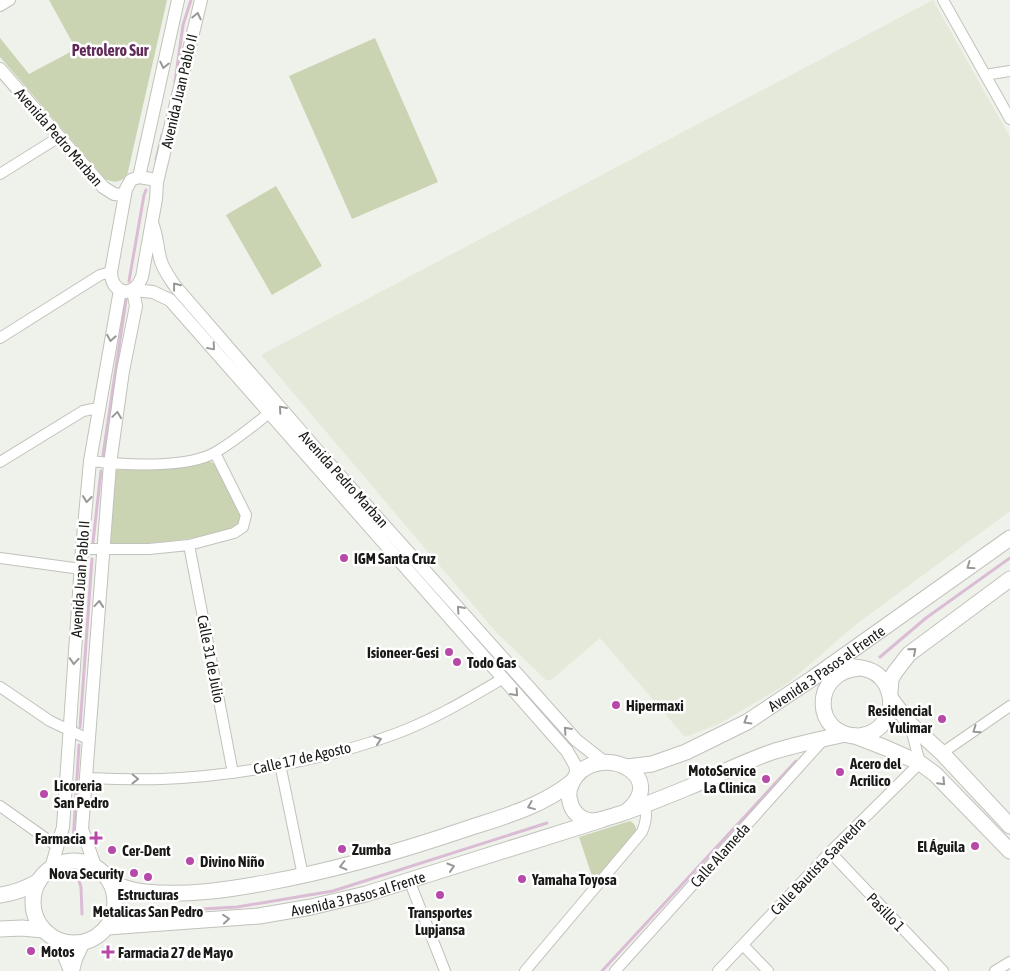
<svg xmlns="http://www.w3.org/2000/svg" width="1010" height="971" font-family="'Asap Condensed',sans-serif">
	<rect width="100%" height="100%" fill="#eff2ea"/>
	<path fill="#e4e9da" d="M933,0L1010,137V511L854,626L788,683L719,724L685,737L600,638L551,680H546L496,632L261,355Z"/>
	<path fill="#cad4b2" d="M49,0H167L127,176C119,183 115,183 105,179L0,57V38L29,74L76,49Z
		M375,38L438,182L352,219L289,76Z
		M276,186L322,266L272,295L226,215Z
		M208,460L216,465L241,516C240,518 240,521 239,523C230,539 129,545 109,546L116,470L175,469Z
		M630,821C636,824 636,828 637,835L595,885L579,837Z"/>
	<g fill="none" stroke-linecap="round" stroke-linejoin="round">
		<path stroke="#dbbcd5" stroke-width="3" d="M175,82L183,25L191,0
			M156,160L162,135
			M129,281L144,195L146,190
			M103,455L126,300
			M93,542L101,471
			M880,657L926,618L1010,558
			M80,727L92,559
			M73,843L79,745
			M75,869L81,887L82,914
			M133,913L237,907L333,891L547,823
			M602,971L796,761"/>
		<defs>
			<path id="minor" d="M943,0L1010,119
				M0,6L10,0
				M985,75L1010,71
				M0,174L59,137
				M0,338L100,275L111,272
				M90,461C124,465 187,469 216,452C235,441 253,426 269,413
				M0,462L83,411L98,408
				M189,545L233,773
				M82,549H149L189,545L234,533L243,527L246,515L215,453
				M0,558L81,569
				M0,687L50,721L88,739
				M942,753L1010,706
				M280,764L303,876
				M86,778C111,779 137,780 162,779C237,776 325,760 395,734C433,720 468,699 502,679
				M0,806L58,847
				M830,852L943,971
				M409,880L445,971
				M743,945L768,971
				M525,971L642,832C646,822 647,816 645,805
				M615,971L825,738
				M718,971L830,852L920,763L910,725
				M995,971L1010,962"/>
			<path id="tertiary" d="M0,69L103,187L114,194L124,195
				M139,177L151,179L157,182L156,199L142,277C138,286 135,290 125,292C115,289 111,282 111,272L126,189L131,180Z
				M139,177L178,0
				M157,182L201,0
				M152,223C157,235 157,246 160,258C162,268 169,277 175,286L317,450L576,740L604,762
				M134,290L153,292L170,300L567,751L575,765L577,775
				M95,866L82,829L110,464L123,371L136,306L133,291
				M51,868L63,827L82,549L90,461L120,290
				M52,937L64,956L70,971
				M73,971L76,959L84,942"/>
			<g id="secondary">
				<path d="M831,665C843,666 858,666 869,670C889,677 897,704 885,721C879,729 870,735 859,736C812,737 810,671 860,668"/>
				<path d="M890,692L891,679L895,672L909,654L1010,579"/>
				<path d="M891,699L910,724L942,753L1010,826"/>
				<path d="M855,736L886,748L920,763L935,774L1010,851"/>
				<path id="s1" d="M627,767L652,764L686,752L747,722L813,678L1010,538"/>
				<path d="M627,811C669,776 603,743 576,776C571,783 567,793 570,801C572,813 582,821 594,821C603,820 612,816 620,814C643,806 665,797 687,788C716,776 745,761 775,751C798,744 822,739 845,734"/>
				<circle cx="74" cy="902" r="41"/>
				<path d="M112,884C123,887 134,891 145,892C186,896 226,890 265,883C332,871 398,852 463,830C502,817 539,808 572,782"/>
				<path d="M0,895C15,893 26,889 39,881"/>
				<path id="s2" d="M107,927L259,916L311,907L366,894L601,820"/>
				<path d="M0,929L22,928L43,930"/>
			</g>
		</defs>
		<use href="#minor" stroke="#c0c2bb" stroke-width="12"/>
		<use href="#tertiary" stroke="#c0c2bb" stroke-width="14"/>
		<use href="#secondary" stroke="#c0c2bb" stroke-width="17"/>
		<use href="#minor" stroke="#fff" stroke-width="10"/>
		<use href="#tertiary" stroke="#fff" stroke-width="12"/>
		<use href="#secondary" stroke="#fff" stroke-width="15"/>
	</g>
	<defs><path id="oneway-chevron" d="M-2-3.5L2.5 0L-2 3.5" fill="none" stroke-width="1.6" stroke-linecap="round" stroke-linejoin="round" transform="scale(1.25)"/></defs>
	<g stroke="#989897">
		<use href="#oneway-chevron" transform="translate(197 16) rotate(-77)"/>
		<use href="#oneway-chevron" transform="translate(164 65) rotate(102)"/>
		<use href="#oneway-chevron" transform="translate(176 286) rotate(-128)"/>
		<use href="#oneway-chevron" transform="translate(111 338) rotate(100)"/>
		<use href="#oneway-chevron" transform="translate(212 347) rotate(49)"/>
		<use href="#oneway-chevron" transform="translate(282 409) rotate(-131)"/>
		<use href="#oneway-chevron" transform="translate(117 415) rotate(-82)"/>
		<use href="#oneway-chevron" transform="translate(87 499) rotate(96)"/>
		<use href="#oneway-chevron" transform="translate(970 566) rotate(145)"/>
		<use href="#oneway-chevron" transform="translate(99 604) rotate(-85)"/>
		<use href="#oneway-chevron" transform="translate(460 609) rotate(-132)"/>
		<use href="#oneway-chevron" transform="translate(913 651) rotate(-41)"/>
		<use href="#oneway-chevron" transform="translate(74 661) rotate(94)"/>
		<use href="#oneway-chevron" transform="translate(515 693) rotate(48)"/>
		<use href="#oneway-chevron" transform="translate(747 721) rotate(149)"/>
		<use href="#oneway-chevron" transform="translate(567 730) rotate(-132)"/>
		<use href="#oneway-chevron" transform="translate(976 730) rotate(145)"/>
		<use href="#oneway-chevron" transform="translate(378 740) rotate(-18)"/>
		<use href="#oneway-chevron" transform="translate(135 779) rotate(1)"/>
		<use href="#oneway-chevron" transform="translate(942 782) rotate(46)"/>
		<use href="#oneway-chevron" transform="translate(531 806) rotate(158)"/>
		<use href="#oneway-chevron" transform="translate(343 866) rotate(166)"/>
		<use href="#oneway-chevron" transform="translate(451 867) rotate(-17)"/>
		<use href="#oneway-chevron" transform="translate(226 919) rotate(-5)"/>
	</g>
	<g fill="#b74aa9" stroke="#fff" stroke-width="2">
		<circle cx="344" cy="558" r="5"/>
		<circle cx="449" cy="652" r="5"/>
		<circle cx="457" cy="662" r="5"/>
		<circle cx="616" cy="705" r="5"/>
		<circle cx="942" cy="719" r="5"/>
		<circle cx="840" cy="772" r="5"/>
		<circle cx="766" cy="779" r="5"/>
		<circle cx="44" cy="794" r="5"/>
		<path d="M93.5 830.5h5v5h5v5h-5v5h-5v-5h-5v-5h5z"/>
		<circle cx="975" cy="846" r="5"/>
		<circle cx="342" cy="849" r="5"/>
		<circle cx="112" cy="850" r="5"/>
		<circle cx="190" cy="861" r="5"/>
		<circle cx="134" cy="873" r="5"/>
		<circle cx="148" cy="877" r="5"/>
		<circle cx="522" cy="879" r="5"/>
		<circle cx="440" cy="895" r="5"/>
		<circle cx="31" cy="951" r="5"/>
		<path d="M105.5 944.5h5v5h5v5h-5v5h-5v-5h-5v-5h5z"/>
	</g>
	<g text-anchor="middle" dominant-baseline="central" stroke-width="5" stroke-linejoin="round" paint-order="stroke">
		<g font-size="15" fill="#191a17" stroke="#fff">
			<text transform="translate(179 91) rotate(-77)">Avenida Juan Pablo II</text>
			<text transform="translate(59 137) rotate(49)">Avenida Pedro Marban</text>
			<text transform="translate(344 479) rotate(48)">Avenida Pedro Marban</text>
			<text transform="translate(80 579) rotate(-86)">Avenida Juan Pablo II</text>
			<text transform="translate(211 659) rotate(79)">Calle 31 de Julio</text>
			<text stroke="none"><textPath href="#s1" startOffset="225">Avenida 3 Pasos al Frente</textPath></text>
			<text transform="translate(302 758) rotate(-13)">Calle 17 de Agosto</text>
			<text transform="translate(720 855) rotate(-48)">Calle Alameda</text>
			<text transform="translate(818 866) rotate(-46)">Calle Bautista Saavedra</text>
			<text stroke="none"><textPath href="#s2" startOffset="254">Avenida 3 Pasos al Frente</textPath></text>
			<text transform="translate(886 912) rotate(46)">Pasillo 1</text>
		</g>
		<g font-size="15" font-weight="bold" fill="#191a17" stroke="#fff" text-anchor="start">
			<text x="354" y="558">IGM Santa Cruz</text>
			<text x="439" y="652" text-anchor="end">Isioneer-Gesi</text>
			<text x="467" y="662">Todo Gas</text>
			<text x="626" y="705">Hipermaxi</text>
			<text x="932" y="710" text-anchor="end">Residencial<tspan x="932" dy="17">Yulimar</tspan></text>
			<text x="850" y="763">Acero del<tspan x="850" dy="17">Acrilico</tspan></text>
			<text x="756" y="770" text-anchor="end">MotoService<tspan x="756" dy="17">La Clinica</tspan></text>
			<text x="54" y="785">Licoreria<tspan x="54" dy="17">San Pedro</tspan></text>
			<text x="86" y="838" text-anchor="end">Farmacia</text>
			<text x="965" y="846" text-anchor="end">El Águila</text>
			<text x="352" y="849">Zumba</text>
			<text x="122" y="850">Cer-Dent</text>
			<text x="200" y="861">Divino Niño</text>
			<text x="124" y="873" text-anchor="end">Nova Security</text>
			<text x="532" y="879">Yamaha Toyosa</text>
			<text x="148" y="894" text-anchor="middle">Estructuras<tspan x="148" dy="17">Metalicas San Pedro</tspan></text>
			<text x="440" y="912" text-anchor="middle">Transportes<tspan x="440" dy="17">Lupjansa</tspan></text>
			<text x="41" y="951">Motos</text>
			<text x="118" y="952">Farmacia 27 de Mayo</text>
		</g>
		<g font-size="16" font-weight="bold" fill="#612b59" stroke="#fff">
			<text x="110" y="50">Petrolero Sur</text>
		</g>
	</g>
</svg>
